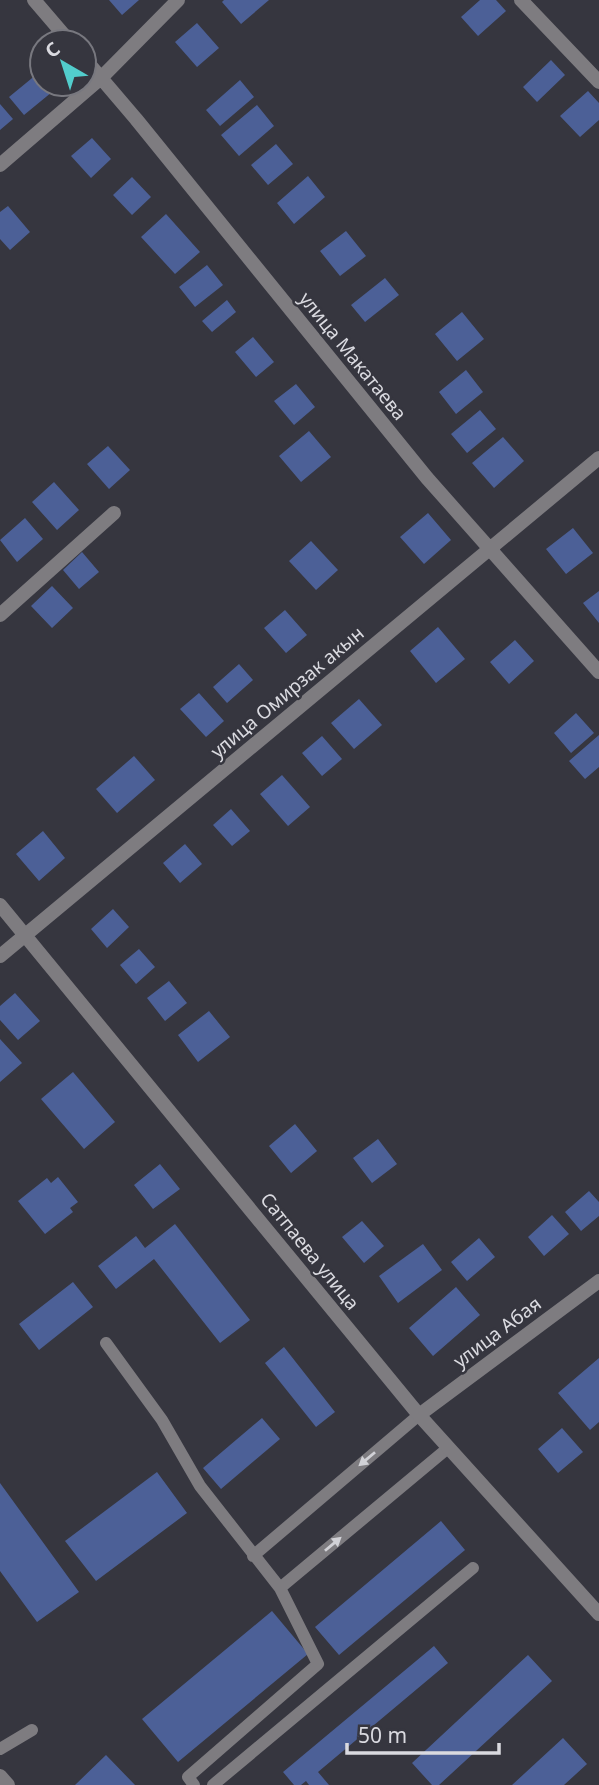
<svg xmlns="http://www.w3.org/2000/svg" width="599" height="1785" font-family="'Noto Sans',sans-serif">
	<rect width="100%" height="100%" fill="#36363f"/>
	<path fill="#4c6097" d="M109,0H139L122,15Z
		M224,0H269L241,24L222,2Z
		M480,0H496L506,11L478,36L461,17Z
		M197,23L219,48L197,67L175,42Z
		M551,60L565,75L537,102L523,87Z
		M37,74L42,80V84H45L52,92L24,115L9,97Z
		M240,80L254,97L220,126L206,110Z
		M588,91L599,103V120L580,137L560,116Z
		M0,104L13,119L0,130Z
		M257,105L274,126L239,156L221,135Z
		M92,138L111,159L91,178L71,156Z
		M276,144L293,164L268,185L251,165Z
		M308,176L325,197L294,224L277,203Z
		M132,177L151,197L132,215L113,195Z
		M8,206L30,232L10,250L0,239V212Z
		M166,214L200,252L175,274L141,237Z
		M346,231L366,256L340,276L320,251Z
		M207,265L223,285L195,307L179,287Z
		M385,278L399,295L365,322L351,305Z
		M227,300L236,312L212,332L202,321Z
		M462,312L484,339L457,361L435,334Z
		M253,337L274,362L256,377L235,352Z
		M466,370L483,392L456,414L439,392Z
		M296,384L315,407L294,425L274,401Z
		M480,410L496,429L467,453L451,434Z
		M309,431L331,457L301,482L279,456Z
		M503,437L524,461L494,488L472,463Z
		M108,446L130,470L109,489L87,464Z
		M54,482L79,510L57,530L32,502Z
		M428,513L451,540L424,564L400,537Z
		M25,518L43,539L17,562L0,540Z
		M573,528L593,553L566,574L546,549Z
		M311,541L338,570L316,590L289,561Z
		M82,552L99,572L79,589L63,570Z
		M52,586L73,608L52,628L31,606Z
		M599,591V623L583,603Z
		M285,610L307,635L286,653L264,628Z
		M438,627L465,659L436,683L410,651Z
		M515,640L534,661L509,684L490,662Z
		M239,664L253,680L227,703L213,687Z
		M199,693L224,721L206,737L180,709Z
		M359,699L382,725L354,749L331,723Z
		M576,713L594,733L571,753L554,733Z
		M599,735V767L585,779L569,761Z
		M322,736L342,759L322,776L302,753Z
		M134,756L155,780L117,813L96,789Z
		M282,775L310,807L288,826L260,794Z
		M231,809L250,831L232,846L213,825Z
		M43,831L65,858L39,881L16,854Z
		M185,844L202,864L180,883L163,863Z
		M113,909L129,927L107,948L91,929Z
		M139,949L155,967L136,984L120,965Z
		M169,981L187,1003L165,1021L147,998Z
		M15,993L40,1021L18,1040L0,1020V1006Z
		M209,1011L230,1037L198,1062L178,1035Z
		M0,1039L22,1063L0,1082Z
		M73,1072L115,1122L84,1149L41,1099Z
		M295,1124L317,1151L291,1173L269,1146Z
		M378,1139L397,1164L372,1183L353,1158Z
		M160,1164L180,1189L153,1209L134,1185Z
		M58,1177L78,1202L70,1208L73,1212L45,1234L18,1201L47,1178L51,1183Z
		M589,1191L599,1202V1216L581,1231L565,1212Z
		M552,1215L569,1234L544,1256L528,1237Z
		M362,1221L384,1246L364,1263L342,1237Z
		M175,1224L250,1320L220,1343L154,1259L116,1289L98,1266L136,1236L145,1248Z
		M479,1238L495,1257L467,1281L451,1262Z
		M423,1244L442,1270L398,1303L379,1276Z
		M73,1282L93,1307L39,1350L19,1324Z
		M456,1287L480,1315L433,1356L409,1328Z
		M284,1347L335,1412L316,1427L265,1363Z
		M599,1358V1422L590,1430L558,1393Z
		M262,1418L280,1439L221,1489L203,1468Z
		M562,1428L583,1452L558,1473L538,1449Z
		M157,1472L187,1513L96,1581L65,1541Z
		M0,1483L79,1592L37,1622L0,1571Z
		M441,1521L465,1550L339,1655L315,1627Z
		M272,1611L308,1654L178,1762L142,1719Z
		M434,1646L448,1663L318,1772L329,1785H309L306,1781L301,1785H294L283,1772Z
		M528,1655L552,1681L439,1785H432L412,1763Z
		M563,1738L587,1764L564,1785H512Z
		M106,1755L135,1785H75Z"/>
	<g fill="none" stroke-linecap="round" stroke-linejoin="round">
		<path stroke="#7e7c80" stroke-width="12" d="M106,1343L162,1420L200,1486L280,1588L318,1664L188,1777L194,1785
			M253,1556L419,1415
			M280,1588L448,1448
			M0,1749L32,1730
			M213,1785L473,1568"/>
		<path stroke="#7e7c80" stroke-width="14" d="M34,0L70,42
			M521,0L599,82
			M84,58L136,119L427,478L599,672
			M0,165L101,78L178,0
			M0,615L114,513
			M0,905L419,1415L599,1614
			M0,956L599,458
			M419,1415L599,1281
			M0,1776L8,1785"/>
	</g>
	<defs><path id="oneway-solid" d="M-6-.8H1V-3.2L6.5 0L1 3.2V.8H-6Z" transform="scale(1.75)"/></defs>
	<g fill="#d1d1d6">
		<use href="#oneway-solid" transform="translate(367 1459) rotate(140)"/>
		<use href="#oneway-solid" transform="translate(333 1544) rotate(-40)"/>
	</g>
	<g text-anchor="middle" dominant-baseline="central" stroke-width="5" stroke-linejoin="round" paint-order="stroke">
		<g font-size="19" fill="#dadae0" stroke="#36363f">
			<text transform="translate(353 356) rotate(51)">улица Макатаева</text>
			<text transform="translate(287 692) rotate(-40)">улица Омирзак акын</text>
			<text transform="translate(310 1251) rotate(51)">Сатпаева улица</text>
			<text transform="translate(497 1332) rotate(-37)">улица Абая</text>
		</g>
	</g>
	<g transform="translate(63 63) rotate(321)"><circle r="33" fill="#36363f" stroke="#78787f" stroke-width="2"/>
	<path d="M0-5L12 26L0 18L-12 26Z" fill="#52cdcc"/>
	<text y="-10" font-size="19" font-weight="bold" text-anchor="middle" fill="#dadae0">С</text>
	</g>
	<path d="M347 1743v10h152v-10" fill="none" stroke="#dadae0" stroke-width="3.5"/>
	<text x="358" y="1743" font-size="21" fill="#dadae0" stroke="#36363f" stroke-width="5" paint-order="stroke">50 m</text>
</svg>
